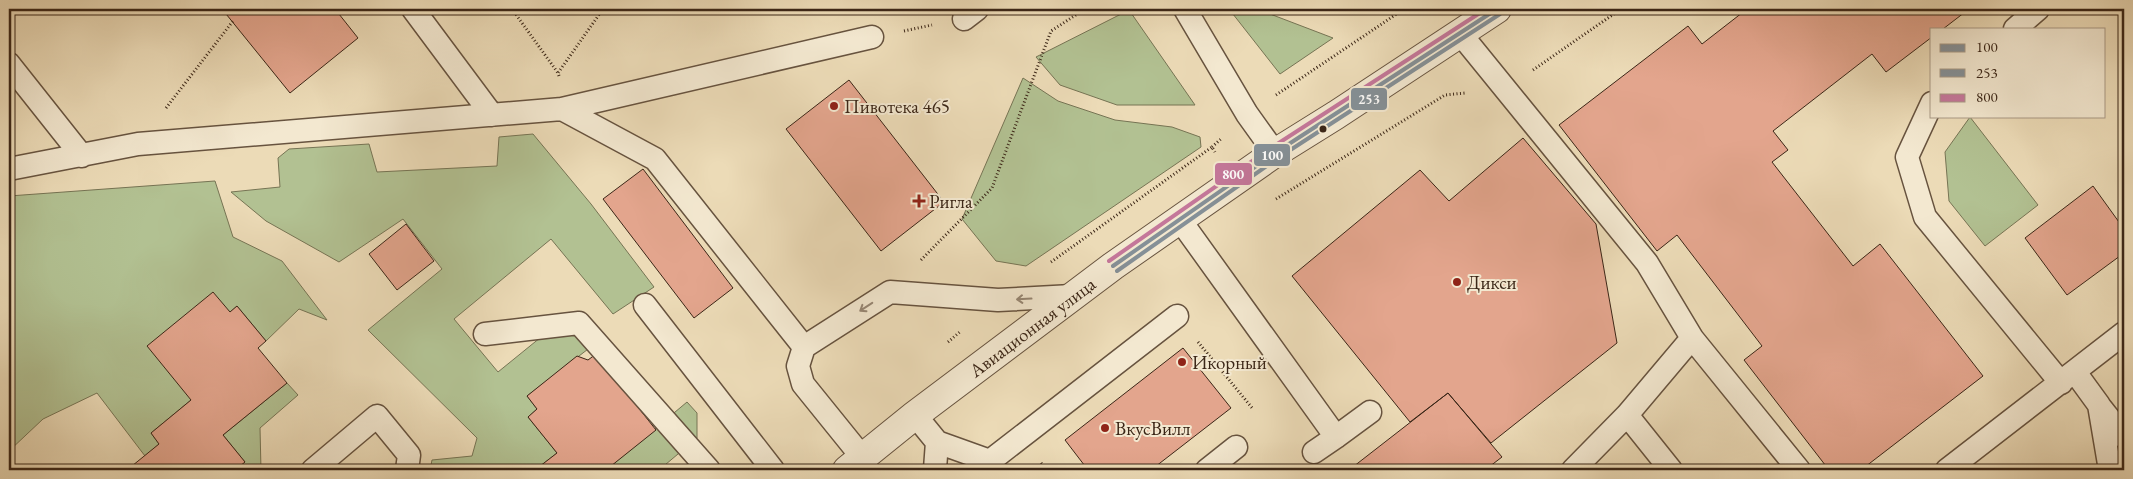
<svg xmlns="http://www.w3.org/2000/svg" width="2133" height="479" font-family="'EB Garamond',serif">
	<rect width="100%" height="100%" fill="#ecdbb7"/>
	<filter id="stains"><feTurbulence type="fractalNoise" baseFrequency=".004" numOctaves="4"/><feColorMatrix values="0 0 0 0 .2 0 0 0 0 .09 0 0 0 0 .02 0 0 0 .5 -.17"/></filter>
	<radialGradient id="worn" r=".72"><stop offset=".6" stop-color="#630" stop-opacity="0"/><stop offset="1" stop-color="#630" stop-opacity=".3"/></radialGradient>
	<path fill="#b2c192" stroke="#767454" d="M1229,9H1257L1333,38L1280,74Z
		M1129,10L1195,105H1117L1060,85L1036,57Z
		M1023,78L1058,101L1115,120L1172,127L1200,137L1201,147L1026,266L996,261L962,219Z
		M1970,117L2038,205L1985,246L1949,201L1945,152Z
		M533,134L591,204L654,287L613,314L551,239L454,319L498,372L562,320L592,346L527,396L537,409L528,417L557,453L535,470H430L432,460L472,456L477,438L368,330L442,269L403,219L339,262L266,221L231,192L280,187L278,158L289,149L369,144L377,172L497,166L499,137Z
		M215,181L233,237L282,261L327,320L299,309L266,341L237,306L230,312L191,400L151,433L159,444L145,456L97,393L43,419L9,451V196Z
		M287,383L298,395L260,428L261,470H235L245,462L223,435Z
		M687,402L697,413V438L659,470H606Z"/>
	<path fill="#e3a58d" stroke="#3b2617" d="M222,9H335L358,38L290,93Z
		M1747,9H1969L1943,29H1932V37L1886,72L1872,54L1773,131L1788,150L1772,162L1853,266L1880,244L1983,376L1861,470H1829L1744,360L1762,346L1677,235L1657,251L1559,125L1688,26L1702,44Z
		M849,80L944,202L881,251L786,129Z
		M1523,138L1596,224L1617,343L1491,443L1448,393L1410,422L1292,276L1420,170L1449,201Z
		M643,169L733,288L694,318L603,199Z
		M2093,186L2124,229V253L2067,295L2025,238Z
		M406,224L434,261L397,290L369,254Z
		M213,292L230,312L237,306L266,341L258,348L287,383L223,435L245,462L235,470H127L159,444L151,433L191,400L147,346Z
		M1183,348L1231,408L1151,470H1088L1065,440Z
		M596,354L656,430L606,470H535L557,453L528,417L537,409L527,396L577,356L588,360Z
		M1448,393L1502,457L1485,470H1349Z"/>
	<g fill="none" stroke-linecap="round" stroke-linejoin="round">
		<defs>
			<path id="lane" d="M413,9L492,115
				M1185,9L1247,114L1275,153
				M964,19L977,9
				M2015,29L2038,9
				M1459,32L1647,263L1692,338L1627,415L1573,470
				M9,64L82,156
				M1932,103L1907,157L1925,217L2061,383
				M562,109L655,159L804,347
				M9,169L138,144L562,109L872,37
				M1180,220L1336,437L1314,452
				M645,305L773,470
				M485,334L579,323L709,470
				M1692,338L1799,470
				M2075,372L2099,405L2110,470
				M2101,408L2124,437
				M915,415L937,442L935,469L937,470
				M1627,415L1671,470
				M1336,437L1370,412
				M937,442L990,461L1177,316
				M862,457L803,384L798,366L804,347L890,292L998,300L1072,296
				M313,470L377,416L409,455L407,470
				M1207,470L1236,447
				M1947,470L2124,333"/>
			<g id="street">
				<path id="s1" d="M847,470L915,415L1113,266L1275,153L1336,115L1497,9"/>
			</g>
		</defs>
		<use href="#lane" stroke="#67533f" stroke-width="25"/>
		<use href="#street" stroke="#67533f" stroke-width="30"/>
		<path stroke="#3b2617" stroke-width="3" stroke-dasharray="1 2.5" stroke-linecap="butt" d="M512,9L558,73
			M904,31L932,25
			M1533,70L1621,9
			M559,76L558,73L603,9
			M1276,95L1404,9
			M166,108L233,21
			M1212,147L1222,138
			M1276,199L1445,95L1465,93
			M921,260L992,188L1051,31L1085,9
			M1051,262L1212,147L1215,152
			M948,342L961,331
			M1198,342L1253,409
			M1041,463L1047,470"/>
		<use href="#lane" stroke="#f3e8d0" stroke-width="22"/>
		<use href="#street" stroke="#f3e8d0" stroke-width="28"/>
		<defs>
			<path id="bus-1" d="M1113,266L1275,153L1497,9"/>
			<path id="bus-2" d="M1117,271L1278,158L1500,14"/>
			<path id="bus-3" d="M1109,261L1271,148L1486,9"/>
		</defs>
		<use href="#bus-1" stroke="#f3e8d0" stroke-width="8"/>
		<use href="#bus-2" stroke="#f3e8d0" stroke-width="8"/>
		<use href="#bus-3" stroke="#f3e8d0" stroke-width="8"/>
		<use href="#bus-1" stroke="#859097" stroke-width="4"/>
		<use href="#bus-2" stroke="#859097" stroke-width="4"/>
		<use href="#bus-3" stroke="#c4779a" stroke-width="4"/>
	</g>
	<defs><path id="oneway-shaft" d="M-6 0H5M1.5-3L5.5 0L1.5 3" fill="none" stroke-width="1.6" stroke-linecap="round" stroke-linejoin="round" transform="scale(1.25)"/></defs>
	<g stroke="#978774">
		<use href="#oneway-shaft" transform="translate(1024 299) rotate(177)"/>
		<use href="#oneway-shaft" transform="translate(866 307) rotate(147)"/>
	</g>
	<g fill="#8f2418" stroke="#f3e8d0" stroke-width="2">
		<circle cx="834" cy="106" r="5"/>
		<path d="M916.5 193.5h5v5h5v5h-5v5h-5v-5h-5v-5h5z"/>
		<circle cx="1457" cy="282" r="5"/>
		<circle cx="1182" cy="362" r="5"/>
		<circle cx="1105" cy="428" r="5"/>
	</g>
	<circle fill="#3b2617" stroke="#f3e8d0" stroke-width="2" cx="1323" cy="129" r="4.5"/>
	<g text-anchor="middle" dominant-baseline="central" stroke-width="4" stroke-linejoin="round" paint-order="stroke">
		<g font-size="19" fill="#3b2617" stroke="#f3e8d0" text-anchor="start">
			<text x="844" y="106">Пивотека 465</text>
			<text x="929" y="201">Ригла</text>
			<text x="1467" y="282">Дикси</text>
			<text x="1192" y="362">Икорный</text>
			<text x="1115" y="428">ВкусВилл</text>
		</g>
		<g font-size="19" fill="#3b2617" stroke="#f3e8d0">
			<text stroke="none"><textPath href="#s1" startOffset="234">Авиационная улица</textPath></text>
		</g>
	</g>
	<g stroke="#f3e8d0" stroke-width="2">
		<rect x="1350" y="87" width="38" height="24" rx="5" fill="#859097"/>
		<rect x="1253" y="143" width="38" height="24" rx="5" fill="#859097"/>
		<rect x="1214" y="162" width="39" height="24" rx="5" fill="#c4779a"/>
	</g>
	<g font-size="14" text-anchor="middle" font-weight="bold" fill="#fff">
		<text x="1369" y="104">253</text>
		<text x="1272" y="160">100</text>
		<text x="1233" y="179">800</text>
	</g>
	<rect width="2133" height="479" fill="none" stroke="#ecdbb7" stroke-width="30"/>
	<rect x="10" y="10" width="2113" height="459" fill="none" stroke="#3b2617" stroke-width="2.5"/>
	<rect x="15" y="15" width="2103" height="449" fill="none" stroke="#3b2617"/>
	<rect x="1930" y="28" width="175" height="90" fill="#f3e8d0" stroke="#a99a86"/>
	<rect x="1940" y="44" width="25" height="8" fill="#859097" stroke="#a99a86"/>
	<text x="1976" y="52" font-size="15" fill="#3b2617">100</text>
	<rect x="1940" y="69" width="25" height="8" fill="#859097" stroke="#a99a86"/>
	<text x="1976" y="78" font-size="15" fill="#3b2617">253</text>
	<rect x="1940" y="94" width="25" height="8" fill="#c4779a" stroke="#a99a86"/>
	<text x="1976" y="102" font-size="15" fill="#3b2617">800</text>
	<rect width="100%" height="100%" filter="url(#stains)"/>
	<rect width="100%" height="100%" fill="url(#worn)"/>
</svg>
